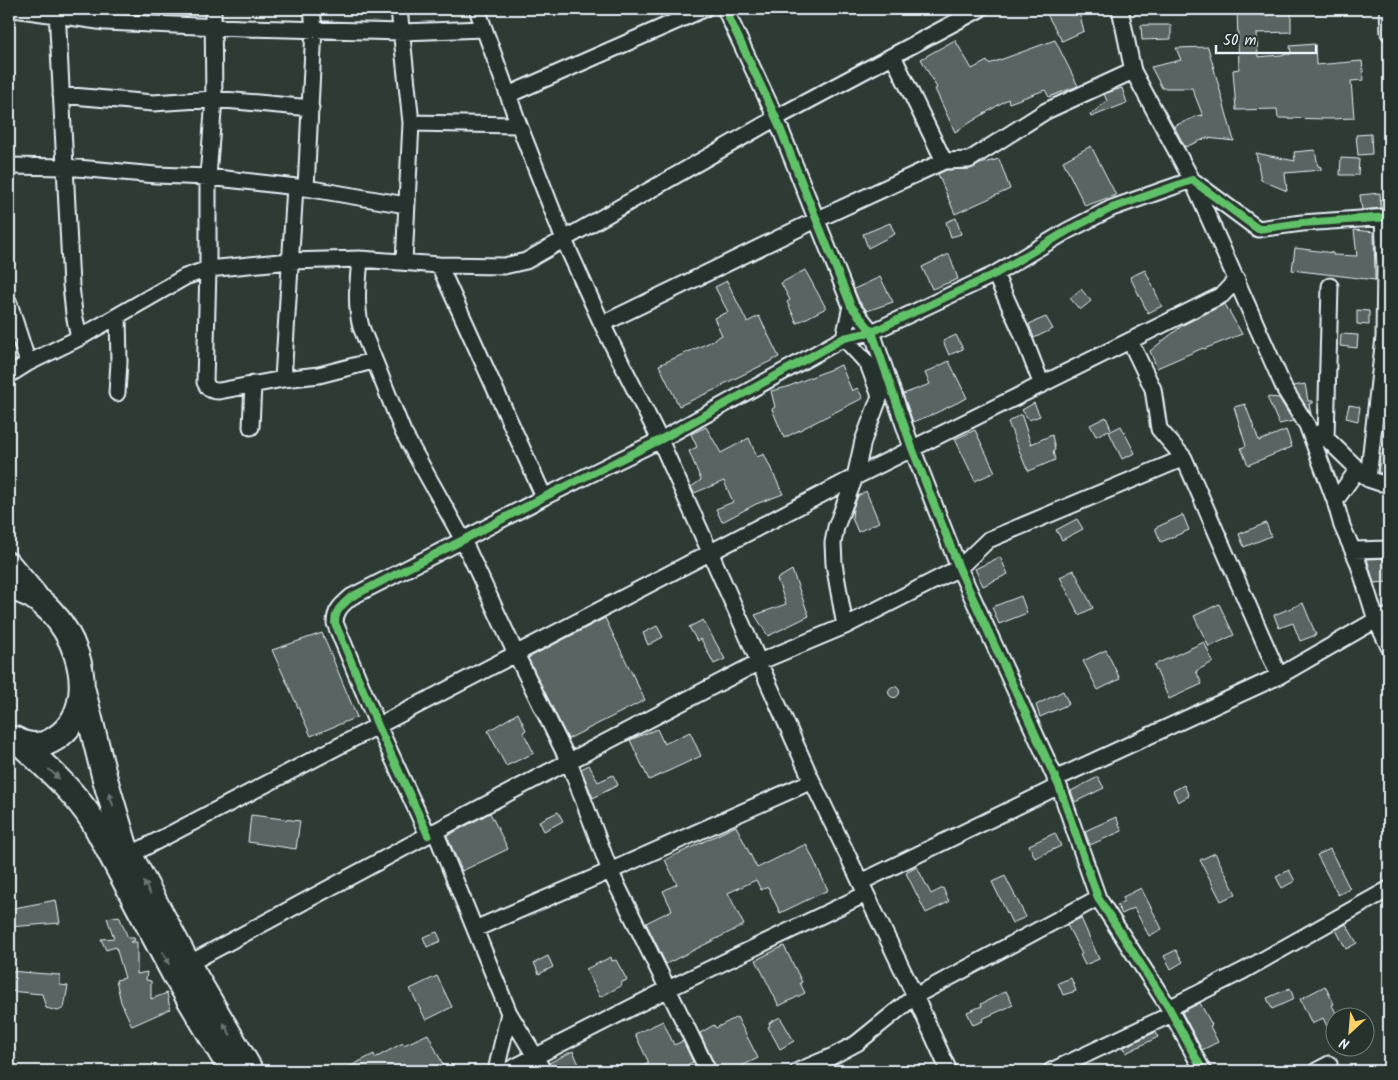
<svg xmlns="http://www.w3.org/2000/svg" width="1398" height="1080" font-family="Kalam,sans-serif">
	<rect width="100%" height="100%" fill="#2e3b35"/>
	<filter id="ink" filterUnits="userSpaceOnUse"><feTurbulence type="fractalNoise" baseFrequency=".02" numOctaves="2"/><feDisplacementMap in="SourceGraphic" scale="10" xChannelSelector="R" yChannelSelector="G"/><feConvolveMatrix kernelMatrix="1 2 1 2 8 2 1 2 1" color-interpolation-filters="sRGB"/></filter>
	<g filter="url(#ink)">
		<path fill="#596563" stroke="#e8f1f8" d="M1044,9H1078L1084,31L1062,41Z
			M1237,9L1267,16V12H1291V32L1257,33L1258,57L1291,54L1290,46L1315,44L1316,65L1362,61L1364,80L1351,81L1354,118L1332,119L1278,118L1277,109L1236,110L1233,70L1239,69Z
			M1141,25H1171V39L1142,40Z
			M955,40L972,69L987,61L989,64L1055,40L1078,86L1049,97L1045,90L1009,103L1008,99L955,132L935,89L937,88L921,59Z
			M1208,47L1234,141L1207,138L1185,147L1174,126L1200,115L1203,116L1192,88H1162L1151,67L1181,60L1176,48Z
			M1122,88L1127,103L1091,117L1090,115L1107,101L1104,94Z
			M1371,134L1372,154L1358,155L1356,135Z
			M1091,146L1116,195L1085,206L1063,161Z
			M1315,150L1318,166L1321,167V170L1285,173L1287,191L1261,180L1256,153L1295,161L1294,152Z
			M1341,158L1359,159L1358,175H1340Z
			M999,159L1010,189L955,214L938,174L946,170L970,169L980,164Z
			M1380,193L1381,208L1362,210L1360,195Z
			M956,218L961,234L951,237L946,222Z
			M890,223L895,234L868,248L863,234Z
			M1354,230L1374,232L1375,280L1292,270L1295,248L1333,253V255L1357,256Z
			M949,254L958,279L932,289L922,267Z
			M805,270L826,308L797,323L787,302L790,300L781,283Z
			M1145,270L1162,306L1148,313L1130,277Z
			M880,277L893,302L867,311L859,301L854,289Z
			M727,281L747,322L759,316L779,357L722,385L723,386L679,406L659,365L708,343L722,335L714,318L728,312L715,287Z
			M1081,289L1091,301L1080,310L1070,298Z
			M1225,304L1242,334L1204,349L1203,348L1157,368L1150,351L1183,325Z
			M1357,310L1369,311V325L1357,324Z
			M1046,317L1053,329L1034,338L1029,324Z
			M1341,334L1358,335L1357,348L1340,346Z
			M956,335L963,349L949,355L943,341Z
			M949,361L967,398L936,413L913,422L903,394L930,384L925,373Z
			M841,365L852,391L857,388L863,398L784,438L772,409L775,407L771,391L787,387Z
			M1305,384L1308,401H1313V403L1309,404L1311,414L1293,386Z
			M1267,397L1279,398L1293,421L1279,424Z
			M1034,403L1040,416L1029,420L1022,410Z
			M1245,404L1259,441L1286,430L1292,447L1248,465L1241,448L1246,446L1234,407Z
			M1349,405L1360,407L1358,421L1346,418Z
			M1021,414L1031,444L1052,435L1055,450L1053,451L1055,460L1029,471L1025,465L1008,422Z
			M1106,417L1111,429L1096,436L1090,425Z
			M1121,426L1135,453L1122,459L1109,432Z
			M706,427L721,453L749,438L757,457L764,454L783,494L756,504L722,522L716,509L733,502L724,481L694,493L691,487L701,480L689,451L697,447L691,434Z
			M975,430L995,472L975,481L955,439Z
			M1380,454L1389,455V473H1378Z
			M866,491L879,522L858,532L852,518L853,508L858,496Z
			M1183,515L1189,530L1161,542L1155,528Z
			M1077,519L1083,529L1062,540L1056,530Z
			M1266,523L1271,536L1244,547L1239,534Z
			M1000,557L1008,574L983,586L975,569Z
			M1389,558V582L1374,583L1367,559Z
			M792,570L809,616L768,636L755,615L786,604L777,579Z
			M1074,570L1093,608L1079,615L1060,577Z
			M1021,596L1027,613L999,624L992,607Z
			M1303,603L1316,635L1300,641L1293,623L1279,628L1274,615Z
			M1219,604L1234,635L1209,647L1194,616Z
			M605,618L645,700L568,739L528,658Z
			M703,620L725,659L714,664L701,639L697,641L689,627Z
			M657,626L663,637L648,645L643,633Z
			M322,633L357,717L311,736L272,650Z
			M1204,642L1213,662L1196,671L1202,684L1169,699L1154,665Z
			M1106,650L1120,679L1098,690L1083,661Z
			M888.5 692a5.5 5.5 0 1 1 11 0a5.5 5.5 0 1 1-11 0Z
			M1063,691L1069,704L1040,717L1036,705Z
			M518,713L526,730L523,732L534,753L506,766L488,731Z
			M657,729L664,744L690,732L701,756L649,780L630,740Z
			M589,765L598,782L613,775L618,785L593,798L581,769Z
			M1098,777L1104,788L1075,802L1071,791Z
			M1184,785L1189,796L1178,802L1173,791Z
			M558,812L563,821L544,831L539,821Z
			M490,813L508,849L462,871L447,836Z
			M251,815L300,821L296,849L248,842Z
			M1116,817L1122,831L1090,845L1085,831Z
			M736,826L757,868L806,844L828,890L780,913L768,887L761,890L756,880L728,893L744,925L666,964L646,923L672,910L663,891L677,884L665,860Z
			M1055,833L1061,846L1035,858L1029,845Z
			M1330,849L1350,889L1338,895L1317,855Z
			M1215,853L1236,894L1221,901L1200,860Z
			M917,867L931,894L943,888L949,902L926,913L906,873Z
			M1289,870L1295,881L1282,888L1276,877Z
			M1005,876L1026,917L1012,923L992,882Z
			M1141,888L1162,929L1149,936L1134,908L1122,914L1117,905L1124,901L1123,897Z
			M56,900L60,923L9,927V909Z
			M119,916L128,938H134L135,940L130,942H137V974L147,972L146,980L151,981V999L167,993L170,1009L132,1026L121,1002L116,980L125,978L116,947L106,950L101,939L114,938L107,918Z
			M1081,918L1099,959L1085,965L1080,955L1082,954L1067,925Z
			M1346,924L1357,943L1346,949L1336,930Z
			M437,932L441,941L427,947L423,937Z
			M784,946L802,982L800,983L805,993L779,1006L756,960Z
			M1176,950L1183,962L1171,969L1164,956Z
			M548,956L553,967L539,974L534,963Z
			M611,957L612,961L616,960L627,980L622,982L621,986L600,997L586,969Z
			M9,971L60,975V985L68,986L64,1008L58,1011L46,1008L42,994L9,991Z
			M437,976L452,1007L426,1020L410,989Z
			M1071,978L1076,991L1063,995L1058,983Z
			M1325,986L1334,1004L1332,1005L1336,1013V1045L1323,1018L1312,1024L1300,999Z
			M1290,988L1294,999L1272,1009L1267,998Z
			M1006,991L1013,1005L982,1019L983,1021L973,1025L967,1012L982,1006L981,1004Z
			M1200,1003L1212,1025L1210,1026L1218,1042L1202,1050L1182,1012Z
			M737,1017L758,1058L732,1071H717L700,1033L714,1025L716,1028Z
			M780,1017L794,1041L780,1049L768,1027L770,1026L769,1023Z
			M663,1021L674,1045L683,1041L693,1062L683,1067L685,1071H631L649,1063L635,1034Z
			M1156,1032L1158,1037L1126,1053L1124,1047Z
			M428,1034L446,1071H341L374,1054L375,1058L403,1043L404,1045Z
			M573,1051L582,1071H552L549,1063Z"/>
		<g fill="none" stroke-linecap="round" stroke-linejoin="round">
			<defs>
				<path id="minor" d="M14,9L105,22L244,28L402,32L484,29
					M57,9L71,285L74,314L79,338
					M213,9L214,99L208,177V269L205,382C208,389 211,391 219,391L283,379L319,375L373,361
					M399,9L411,123L404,262
					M477,9L519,125L564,240L602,324L660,440L812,781L915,996L949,1071
					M725,9L776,118L851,306L872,332L912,448L959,568L1059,786L1098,898L1169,1008L1203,1071
					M1120,9L1133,71L1192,180L1285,390L1307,425L1335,501L1342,526L1358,562L1376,620L1389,647
					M1388,9L1389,33
					M893,56L944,161
					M61,95L153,103L214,99L311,108
					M508,95L704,9
					M411,123L519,125
					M9,166L66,167L156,175L208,177L306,188L406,205
					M306,188L314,29L312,9
					M1383,217L1385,267L1384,337L1389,344
					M360,259C358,282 355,305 361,327L403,432L463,540L516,654L569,762L610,871L708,1071
					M439,265L544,497
					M995,274L1021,331L1042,385
					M9,303L28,363
					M602,324L816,220L944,161L969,160L1046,111L1133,71
					M1130,341L1153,389L1159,429L1184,458L1279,676
					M9,375L28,363L79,338L185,277L208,269L290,261L360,259L439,265L504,266L526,261L776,118L980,9
					M283,379L295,187
					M117,393L119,362L118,316
					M251,427L253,384
					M1319,433L1326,438L1368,479L1380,483L1389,482
					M1326,438L1330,286
					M1368,479L1384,337
					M1335,501L1358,469
					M1354,550L1389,549
					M845,626L834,564L833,543L836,527L855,477L863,441L880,396L868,364L844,338L851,306
					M1055,779L1279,676L1376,620L1389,616
					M435,831L509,1013L535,1056L543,1071
					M428,835L378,726L335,623C335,610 342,605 351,597L463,540L544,497L660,440L844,338L872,332L995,274L1067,231L1112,208L1192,180L1258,229L1302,223L1389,217
					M130,855L855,477L1222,295L1237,279
					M861,882L1059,786
					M475,929L610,871L812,781
					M188,964L428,835L759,662L845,626L959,568L988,540L1184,458
					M1169,1008L1243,971L1389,889
					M496,1071L509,1013
					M507,1071L668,989L866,894
					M798,1071L831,1057L857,1043L915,996L1098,898
					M1051,1071L1172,1014
					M1316,1071L1329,1064"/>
				<path id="trunk" d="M9,565L35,596
					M9,588C70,596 114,707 51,741C40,747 25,746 15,739
					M83,691L105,779L125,846L188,964L251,1071
					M18,741C45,766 73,790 93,821L173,972L232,1071"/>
			</defs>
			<use href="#minor" stroke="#e8f1f8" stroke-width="19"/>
			<use href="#trunk" stroke="#e8f1f8" stroke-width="28"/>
			<use href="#minor" stroke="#26332d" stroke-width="15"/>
			<use href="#trunk" stroke="#26332d" stroke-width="24"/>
			<defs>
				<path id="cycleway" d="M725,9L776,118L851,306L872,332L912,448L959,568L1059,786L1098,898L1169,1008L1203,1071
					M428,835L378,726L335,623C335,610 342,605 351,597L463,540L544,497L660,440L844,338L872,332L995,274L1067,231L1112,208L1192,180L1258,229L1302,223L1389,217"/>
			</defs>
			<use href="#cycleway" stroke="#26332d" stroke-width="11"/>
			<use href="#cycleway" stroke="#61c268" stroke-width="8"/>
		</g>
		<defs><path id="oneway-solid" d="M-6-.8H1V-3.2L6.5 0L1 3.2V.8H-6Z" transform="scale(1.25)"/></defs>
		<g fill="#6a7674">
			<use href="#oneway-solid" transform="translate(54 774) rotate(42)"/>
			<use href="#oneway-solid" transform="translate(111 799) rotate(-107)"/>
			<use href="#oneway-solid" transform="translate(147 888) rotate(-118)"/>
			<use href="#oneway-solid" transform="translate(166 958) rotate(62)"/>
			<use href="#oneway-solid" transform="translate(227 1029) rotate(-120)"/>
		</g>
	</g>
	<rect width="1398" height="1080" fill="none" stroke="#26332d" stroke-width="30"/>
	<rect x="15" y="15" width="1368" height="1050" fill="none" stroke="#e8f1f8" stroke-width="2" filter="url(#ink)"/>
	<g transform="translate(1350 1032) rotate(206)"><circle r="24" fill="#26332d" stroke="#747f7e"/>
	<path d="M0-4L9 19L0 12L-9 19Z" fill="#ffd166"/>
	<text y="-8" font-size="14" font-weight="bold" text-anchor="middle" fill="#e8f1f8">N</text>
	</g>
	<path d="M1216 45v8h100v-8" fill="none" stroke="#e8f1f8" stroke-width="2.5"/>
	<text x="1223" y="45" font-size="15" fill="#e8f1f8" stroke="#26332d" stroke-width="4" paint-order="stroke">50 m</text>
</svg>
